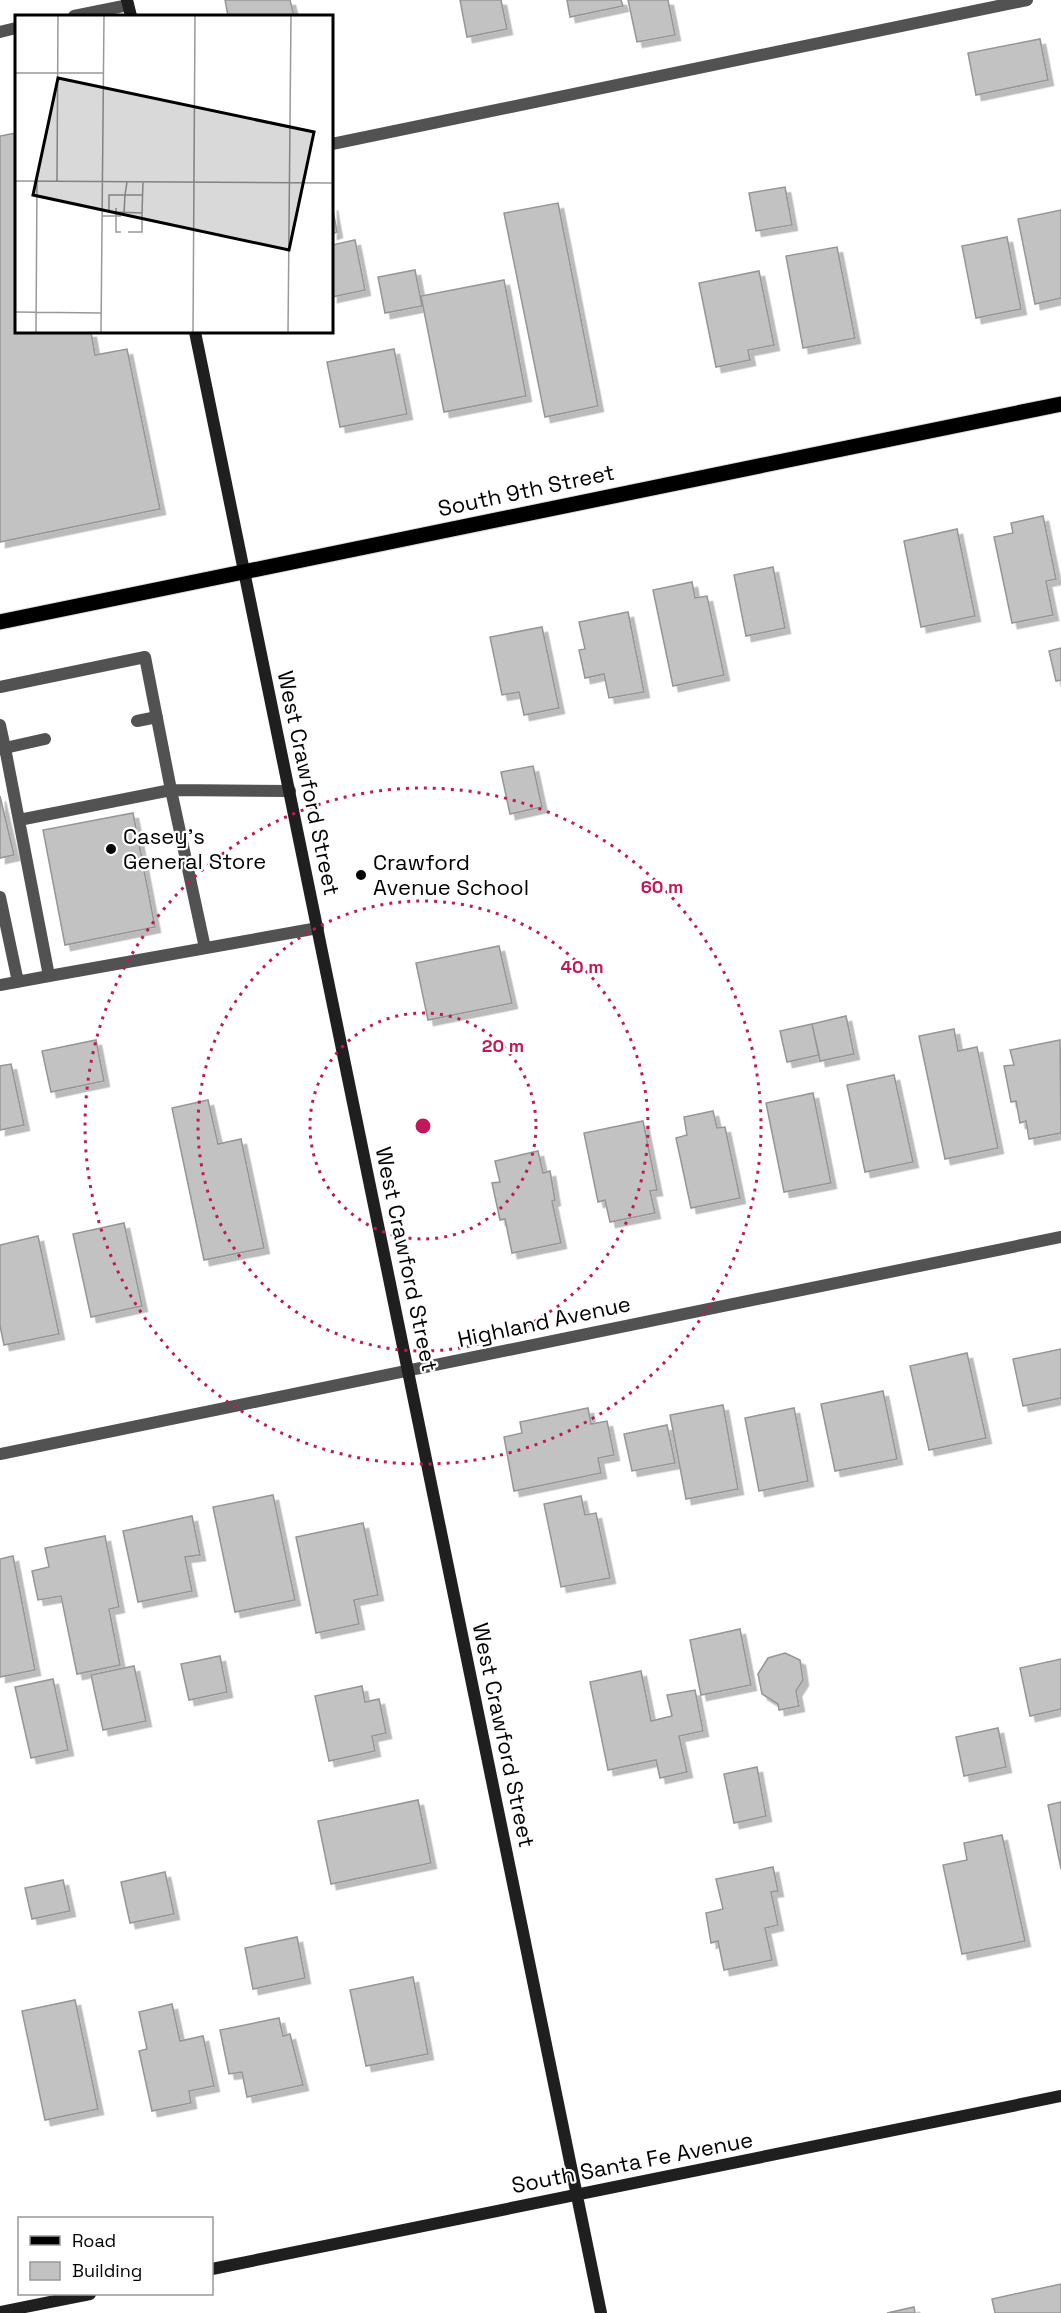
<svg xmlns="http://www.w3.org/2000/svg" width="1061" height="2313" font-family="'Space Grotesk',sans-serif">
	<defs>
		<filter id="shadow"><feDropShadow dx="5.5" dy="5.5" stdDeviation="0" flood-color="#0004"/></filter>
	</defs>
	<rect width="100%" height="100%" fill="#fff"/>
	<path fill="#c2c2c2" stroke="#969696" stroke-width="1.5" filter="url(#shadow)" d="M225,0H290L294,16H228Z
		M460,0H501L507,29L467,37Z
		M567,0H621L623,6L570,17Z
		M628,0H668L675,35L637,42Z
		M1040,39L1048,80L976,95L968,53Z
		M16,133V332H91L95,355L127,349L160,509L0,542V136Z
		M785,187L792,225L756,231L749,193Z
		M558,203L598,406L545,417L504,213Z
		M332,205L337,232L332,234Z
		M1061,210V298L1035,304L1018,219Z
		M1007,237L1021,309L976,318L962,246Z
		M355,240L365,290L332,297V245Z
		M837,247L855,338L803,348L786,256Z
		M415,270L422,306L385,313L378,277Z
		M759,271L774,345L748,350L750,360L716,367L699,283Z
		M504,280L526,396L444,412L421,296Z
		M394,349L407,414L340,427L327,362Z
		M1043,516L1056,579L1046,581L1053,615L1012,623L994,537L1013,533L1011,523Z
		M957,529L975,616L921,627L904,541Z
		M773,567L785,628L746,636L734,575Z
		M692,582L695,598L707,596L724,675L673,686L653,590Z
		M628,612L644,692L609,698L604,674L585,678L579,650L585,649L579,622Z
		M542,627L559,708L524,715L519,692L502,695L490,637Z
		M1061,648V680L1056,681L1049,651Z
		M533,766L542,807L510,814L501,772Z
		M0,796L14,855L0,858Z
		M133,813L155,927L65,945L43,830Z
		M499,946L512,1003L428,1020L416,963Z
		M846,1016L854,1054L820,1061L812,1024Z
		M812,1024L819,1055L787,1062L780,1031Z
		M954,1029L958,1051L977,1047L998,1148L945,1159L919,1036Z
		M96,1040L104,1081L51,1092L42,1051Z
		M1060,1040L1061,1133L1029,1139L1026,1121L1020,1123L1016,1101L1011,1102L1004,1066L1014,1065L1010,1050Z
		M11,1064L24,1125L0,1130V1066Z
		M894,1075L913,1162L865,1172L847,1085Z
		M813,1093L831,1183L784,1192L766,1103Z
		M208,1100L218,1144L241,1139L264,1248L204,1260L172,1108Z
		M713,1111L717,1128L725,1127L740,1198L691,1208L676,1138L687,1135L684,1117Z
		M643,1121L657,1190L650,1191L655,1213L610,1222L605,1200L598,1202L584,1133Z
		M538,1151L543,1173L550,1171L555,1200L552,1201L561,1243L512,1253L505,1219L500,1220L492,1183L500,1182L495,1161Z
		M124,1223L142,1306L91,1317L73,1234Z
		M38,1236L59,1334L4,1345L0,1326V1245Z
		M1061,1349V1398L1023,1406L1013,1359Z
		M967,1353L986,1438L929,1450L910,1366Z
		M883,1391L897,1459L835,1471L821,1404Z
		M723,1405L738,1489L686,1499L670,1415Z
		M588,1408L591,1424L607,1421L614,1455L598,1458L601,1473L514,1491L504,1437L522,1433L520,1422Z
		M794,1408L808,1481L759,1491L745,1418Z
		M667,1425L675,1463L632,1471L624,1434Z
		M273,1495L295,1600L235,1612L213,1507Z
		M581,1496L585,1515L596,1513L610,1578L561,1587L544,1504Z
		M192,1516L200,1555L185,1557L192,1591L138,1602L123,1531Z
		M363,1523L378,1595L354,1600L359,1624L316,1633L296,1537Z
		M105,1536L119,1607L109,1609L120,1665L77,1674L61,1596L38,1600L32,1571L49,1567L45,1548Z
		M13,1556L35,1670L0,1677V1559Z
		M740,1629L751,1685L701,1695L690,1640Z
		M785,1653L800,1660L803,1680L796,1691L799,1706L779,1710L778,1704L762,1694L758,1674L768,1658Z
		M220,1656L227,1692L189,1700L181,1664Z
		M1061,1659V1709L1030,1716L1020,1668Z
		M134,1666L146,1721L103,1730L91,1675Z
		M641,1671L651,1721L672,1716L667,1695L695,1690L703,1731L679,1736L687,1772L660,1778L656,1760L608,1770L590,1682Z
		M53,1679L68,1750L31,1758L15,1687Z
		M362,1686L365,1702L379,1699L386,1733L372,1736L375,1751L329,1761L315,1696Z
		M998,1728L1006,1767L964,1776L956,1737Z
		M757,1767L766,1816L734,1823L724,1774Z
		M418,1800L431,1863L331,1884L318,1821Z
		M1061,1802V1869L1048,1805Z
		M1002,1835L1025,1941L962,1954L943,1865L967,1860L964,1843Z
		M773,1867L778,1891L771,1892L778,1925L765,1928L772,1960L724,1970L718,1941L711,1943L706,1913L723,1909L716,1879Z
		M165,1872L174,1914L130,1923L121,1882Z
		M63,1880L70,1911L32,1919L25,1888Z
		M297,1937L305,1978L253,1989L245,1948Z
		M413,1977L428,2054L366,2066L350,1990Z
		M75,2000L98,2109L45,2120L22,2011Z
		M172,2004L180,2041L203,2036L214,2086L189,2091L191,2103L152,2111L139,2051L147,2049L139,2012Z
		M279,2018L283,2036L290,2034L303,2085L247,2097L242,2072L229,2074L220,2030Z
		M1061,2284V2313H995L992,2299Z
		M914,2307L915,2313H887Z"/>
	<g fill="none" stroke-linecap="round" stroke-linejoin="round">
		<defs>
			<path id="primary" d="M0,622L1061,404"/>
		</defs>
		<use href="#primary" stroke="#dbdbdb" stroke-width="17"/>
		<path stroke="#525252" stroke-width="12" d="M332,144L1027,0
			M0,687L145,657L171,790L19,820
			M137,721L157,717
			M0,725L5,748L45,739
			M0,749L5,748L49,976L318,928
			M0,897L18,982
			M205,948L171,790L290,791
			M0,985L49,976"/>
		<path stroke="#525252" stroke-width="12" d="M74,16L128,5
			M0,32L16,28
			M0,1454L1061,1237"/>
		<path stroke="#1f1f1f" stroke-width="12" d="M127,0L131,16
			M195,332L601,2313
			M212,2269L1061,2096
			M0,2312L90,2294"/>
		<use href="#primary" stroke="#000" stroke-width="15"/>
	</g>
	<g fill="none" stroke="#c2185b" stroke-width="3" stroke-dasharray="3 6">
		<circle cx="423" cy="1126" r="113"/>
		<circle cx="423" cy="1126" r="225"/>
		<circle cx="423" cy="1126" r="338"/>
	</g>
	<g fill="#000" stroke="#fff" stroke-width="2">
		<circle cx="111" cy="849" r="6"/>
		<circle cx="361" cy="875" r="6"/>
	</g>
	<g text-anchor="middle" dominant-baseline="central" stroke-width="4.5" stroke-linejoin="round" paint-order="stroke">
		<g font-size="22" fill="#000" stroke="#fff">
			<text transform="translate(526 490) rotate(-12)">South 9th Street</text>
			<text transform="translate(309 783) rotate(78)">West Crawford Street</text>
			<text transform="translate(407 1259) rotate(78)">West Crawford Street</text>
			<text transform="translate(544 1321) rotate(-12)">Highland Avenue</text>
			<text transform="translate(504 1735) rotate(78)">West Crawford Street</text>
			<text transform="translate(632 2162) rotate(-11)">South Santa Fe Avenue</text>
		</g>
		<g font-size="22" fill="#000" stroke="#fff" text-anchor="start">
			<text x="123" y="836">Casey's<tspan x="123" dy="25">General Store</tspan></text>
			<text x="373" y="862">Crawford<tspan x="373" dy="25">Avenue School</tspan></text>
		</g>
	</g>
	<g transform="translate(15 15)">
		<rect width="318" height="318" fill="#fff"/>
		<path fill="none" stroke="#999" stroke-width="1.5" d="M0,58H88M0,166L318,168M42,166L43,0M112,167L110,180H128M101,193V197H94V180H110L109,198M87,201H106M106,217H101V197L127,198L128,167M113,217H127V198M0,297L86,298M21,318L22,166M86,318L89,0M178,318L180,0M273,318L276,0"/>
		<path fill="#000" fill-opacity="0.15" stroke="#000" stroke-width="3" d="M43,63L299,117L274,235L18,180Z"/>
		<rect width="318" height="318" fill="none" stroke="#000" stroke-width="3"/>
	</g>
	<circle cx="423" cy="1126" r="9" fill="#c2185b" stroke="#fff" stroke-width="3"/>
	<g font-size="18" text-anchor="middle" font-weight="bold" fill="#c2185b" stroke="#fff" stroke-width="4.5" stroke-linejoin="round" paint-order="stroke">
		<text x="662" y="893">60 m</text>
		<text x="582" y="973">40 m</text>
		<text x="503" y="1052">20 m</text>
	</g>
	<rect x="18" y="2217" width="195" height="78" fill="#ffffff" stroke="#999999" stroke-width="1.5"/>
	<rect x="30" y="2236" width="30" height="9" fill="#000000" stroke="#999999" stroke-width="1.5"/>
	<text x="72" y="2247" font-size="18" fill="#000000">Road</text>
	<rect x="30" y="2262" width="30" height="18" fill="#c2c2c2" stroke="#999999" stroke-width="1.5"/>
	<text x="72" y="2277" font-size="18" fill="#000000">Building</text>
</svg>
